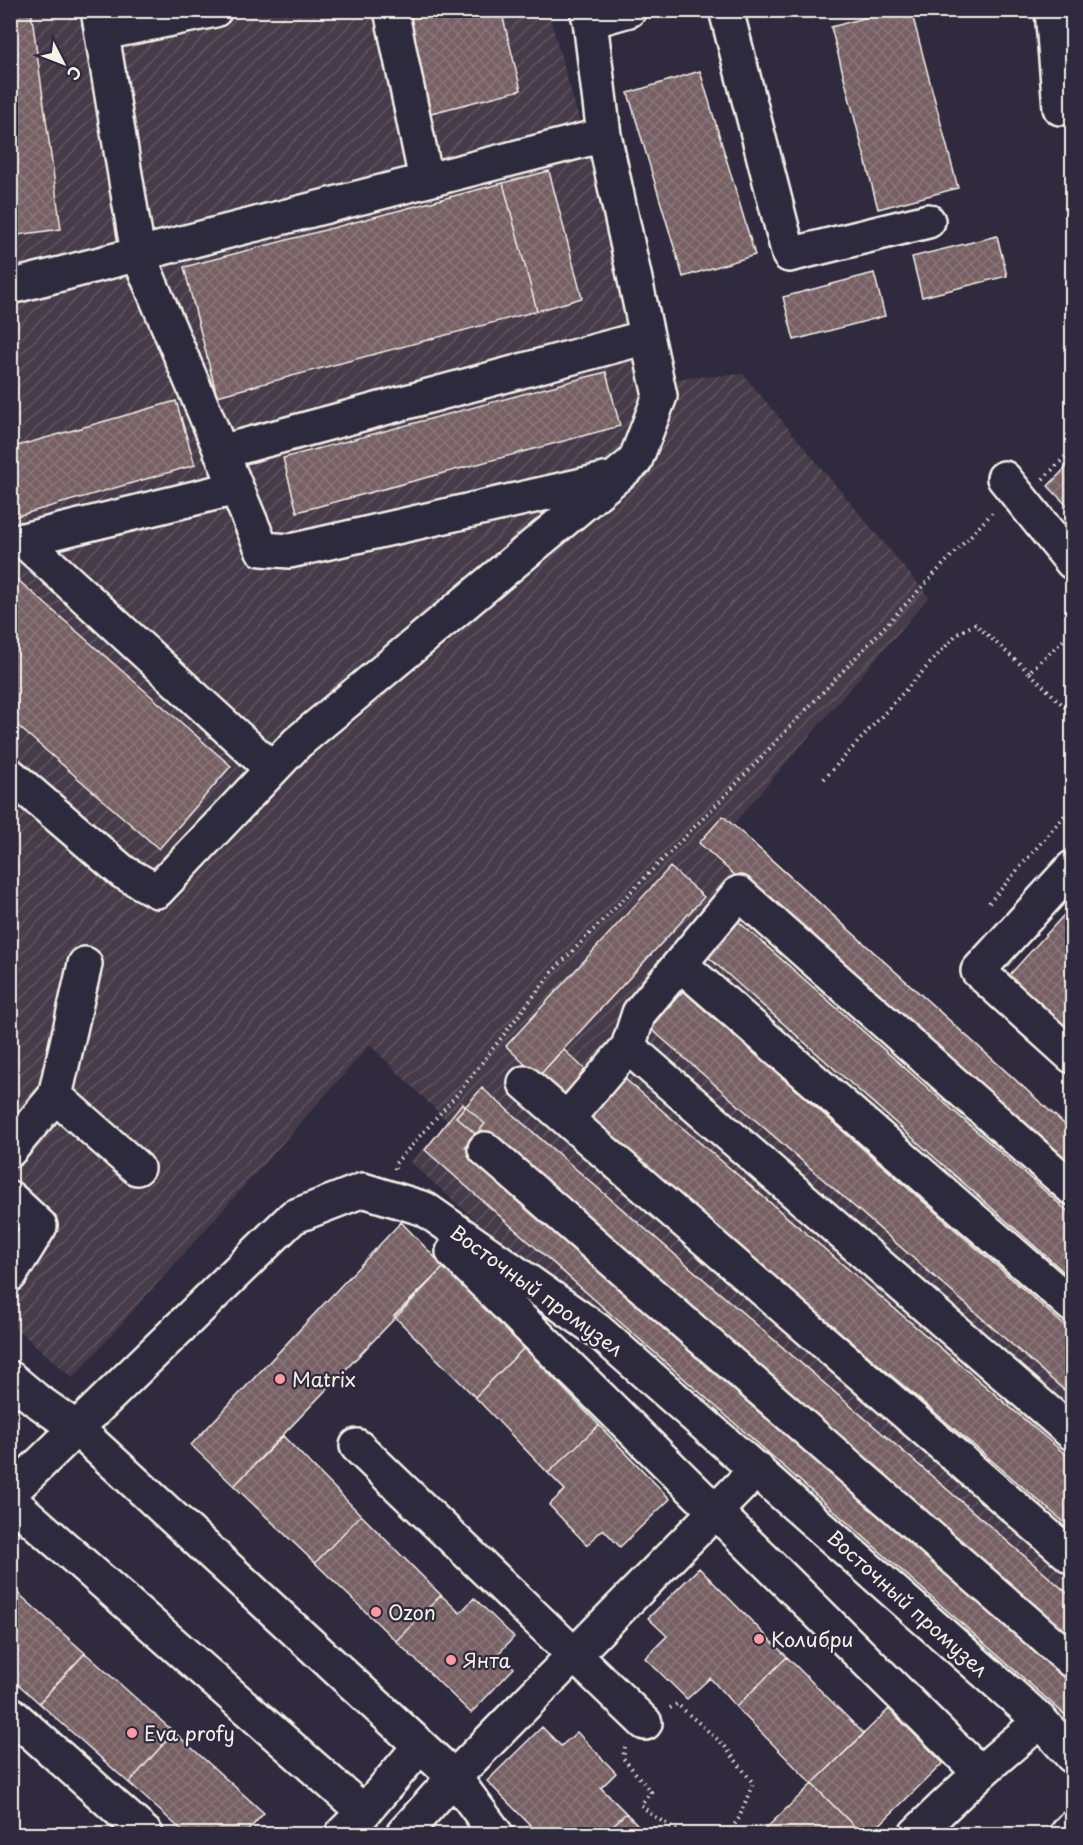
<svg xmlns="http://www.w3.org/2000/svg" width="1083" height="1845" font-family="'Playpen Sans',sans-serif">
	<defs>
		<pattern id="industrial-furrows" width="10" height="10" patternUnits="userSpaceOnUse" patternTransform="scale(1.5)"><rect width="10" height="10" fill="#443a49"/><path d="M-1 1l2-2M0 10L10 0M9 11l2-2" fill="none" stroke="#605763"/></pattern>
		<pattern id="building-cross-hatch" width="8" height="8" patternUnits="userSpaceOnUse" patternTransform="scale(1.5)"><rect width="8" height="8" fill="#766064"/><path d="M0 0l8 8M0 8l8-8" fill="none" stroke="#8a777a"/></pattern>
	</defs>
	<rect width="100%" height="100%" fill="#2f2a3d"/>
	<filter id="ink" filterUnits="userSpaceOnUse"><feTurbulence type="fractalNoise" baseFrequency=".0167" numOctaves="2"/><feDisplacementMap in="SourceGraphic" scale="12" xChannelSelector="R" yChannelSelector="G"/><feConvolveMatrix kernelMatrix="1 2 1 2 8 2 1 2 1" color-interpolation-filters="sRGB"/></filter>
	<g filter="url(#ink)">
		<path fill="url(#industrial-furrows)" d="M11,11H548L654,380L743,374L929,597L731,827L1072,1128V1749L410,1162L448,1122L370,1045L73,1378L11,1324Z"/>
		<path fill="url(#building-cross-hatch)" stroke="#f4f1e8" stroke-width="1.5" d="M10,10H31L61,229L10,236Z
			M405,10H501L521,90L431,113Z
			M893,10H911L958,188L878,209L831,27Z
			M700,71L755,255L683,277L628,93Z
			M549,171L582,298L537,311L503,183Z
			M503,183L537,311L217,396L184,267Z
			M997,236L1007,276L922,297L912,257Z
			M874,273L885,316L794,340L783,297Z
			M606,372L620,426L297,512L283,458Z
			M176,401L195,465L10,518V448Z
			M1072,461V511L1048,486Z
			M10,573L231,766L159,849L10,719Z
			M723,816L1072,1131V1179L699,843Z
			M670,867L704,897L538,1077L506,1046Z
			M1071,907L1072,908V1039L1006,979Z
			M731,915L1072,1215V1279L699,949Z
			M683,991L1072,1332V1397L650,1028Z
			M563,1049L604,1087L617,1072L1072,1460V1529L539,1076Z
			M482,1088L1072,1597V1648L456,1117Z
			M462,1103L485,1124L465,1147L1072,1681V1721L425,1150Z
			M401,1222L444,1267L234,1486L191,1445Z
			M444,1267L524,1348L475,1397L394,1316Z
			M524,1348L599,1425L548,1473L475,1397Z
			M599,1425L670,1499L620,1547L603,1529L587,1545L549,1505L565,1490L548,1473Z
			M283,1436L361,1515L315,1563L234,1486Z
			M361,1515L441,1595L396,1641L315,1563Z
			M699,1568L787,1657L736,1707L710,1678L687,1699L645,1658L667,1636L648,1618Z
			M10,1586L85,1653L39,1703L10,1677Z
			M441,1595L460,1613L474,1598L514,1637L499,1653L514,1668L471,1713L396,1641Z
			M85,1653L174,1732L129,1783L39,1703Z
			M787,1657L864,1734L812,1784L736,1707Z
			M889,1709L943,1763L870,1834H862L812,1784Z
			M542,1727L561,1746L577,1732L616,1773L601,1788L626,1813L604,1834H539L487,1781Z
			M174,1732L264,1813L245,1834H186L129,1783Z
			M812,1784L862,1834H760Z
			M626,1813L647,1834H604Z"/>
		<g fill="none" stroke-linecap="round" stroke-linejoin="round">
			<defs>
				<path id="minor" d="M98,10L138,254L262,549L290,551L609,479
					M391,10L426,180
					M726,10L789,255L928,221
					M1052,10L1060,108
					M590,21L629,10
					M103,33L215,10
					M10,287L604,135L590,21L587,10
					M221,452L647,337
					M1004,478L1072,562
					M23,540L236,488
					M10,541L23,540L272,769
					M10,775L123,872L157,891L297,743L635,461L660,396L604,135
					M1072,868L978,971L1072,1056
					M680,964L1072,1305
					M628,1047L1072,1433
					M525,1083L1072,1557
					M55,1096L85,964
					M567,1119L628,1047L639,1013L739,893L1072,1188
					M485,1149L1072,1661
					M10,1150L55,1096L137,1168
					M10,1198L40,1226L10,1275
					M453,1252L980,1773
					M10,1378L35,1399L76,1428L454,1777L496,1834
					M357,1446L645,1723
					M10,1493L293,1217L363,1190L425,1209L597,1330L1041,1721L1072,1756
					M10,1500L364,1812
					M10,1713L146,1834
					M342,1834L364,1812L420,1746
					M403,1834L454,1777L757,1469
					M916,1834C956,1794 997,1756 1041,1721
					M1067,1834L1072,1828"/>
			</defs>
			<use href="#minor" stroke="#f4f1e8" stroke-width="38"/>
			<path stroke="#f4f1e8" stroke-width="4" stroke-dasharray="1.5 4.5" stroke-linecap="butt" d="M1043,479L1072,450
				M1072,632L1029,672L1072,714
				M824,779L957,634L975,624L1029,672
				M989,903L1072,807
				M395,1169V1164L460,1091L553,971L720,801L992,513
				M670,1708L677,1704L724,1745L753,1783L739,1818L728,1834
				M625,1747L623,1758L651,1792L641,1805L655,1817L683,1834"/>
			<use href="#minor" stroke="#2f2a3d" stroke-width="33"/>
		</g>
	</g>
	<g fill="#ff9aa2" stroke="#2f2a3d" stroke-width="2">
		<circle cx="280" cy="1379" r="6"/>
		<circle cx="376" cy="1612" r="6"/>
		<circle cx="759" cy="1639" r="6"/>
		<circle cx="451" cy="1660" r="6"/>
		<circle cx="132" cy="1733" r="6"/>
	</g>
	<g text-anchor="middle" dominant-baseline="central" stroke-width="4.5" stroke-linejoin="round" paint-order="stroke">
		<g font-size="20" fill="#f4f1e8" stroke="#2f2a3d">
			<text transform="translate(537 1290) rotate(36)">Восточный промузел</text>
			<text transform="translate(908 1603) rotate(42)">Восточный промузел</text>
		</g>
		<g font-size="20" fill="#f4f1e8" stroke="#2f2a3d" text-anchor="start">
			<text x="292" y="1379">Matrix</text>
			<text x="388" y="1612">Ozon</text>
			<text x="771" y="1639">Колибри</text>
			<text x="463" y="1660">Янта</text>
			<text x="144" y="1733">Eva profy</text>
		</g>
	</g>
	<rect width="1083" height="1845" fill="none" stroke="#2f2a3d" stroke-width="36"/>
	<rect x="18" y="18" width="1047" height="1809" fill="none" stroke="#f4f1e8" stroke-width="2" filter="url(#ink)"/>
	<g transform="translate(63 63) rotate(132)" stroke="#2f2a3d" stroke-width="4.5" paint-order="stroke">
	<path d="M0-4.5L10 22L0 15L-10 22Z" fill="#f4f1e8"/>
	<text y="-9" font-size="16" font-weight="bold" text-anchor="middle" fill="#f4f1e8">С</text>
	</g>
</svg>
